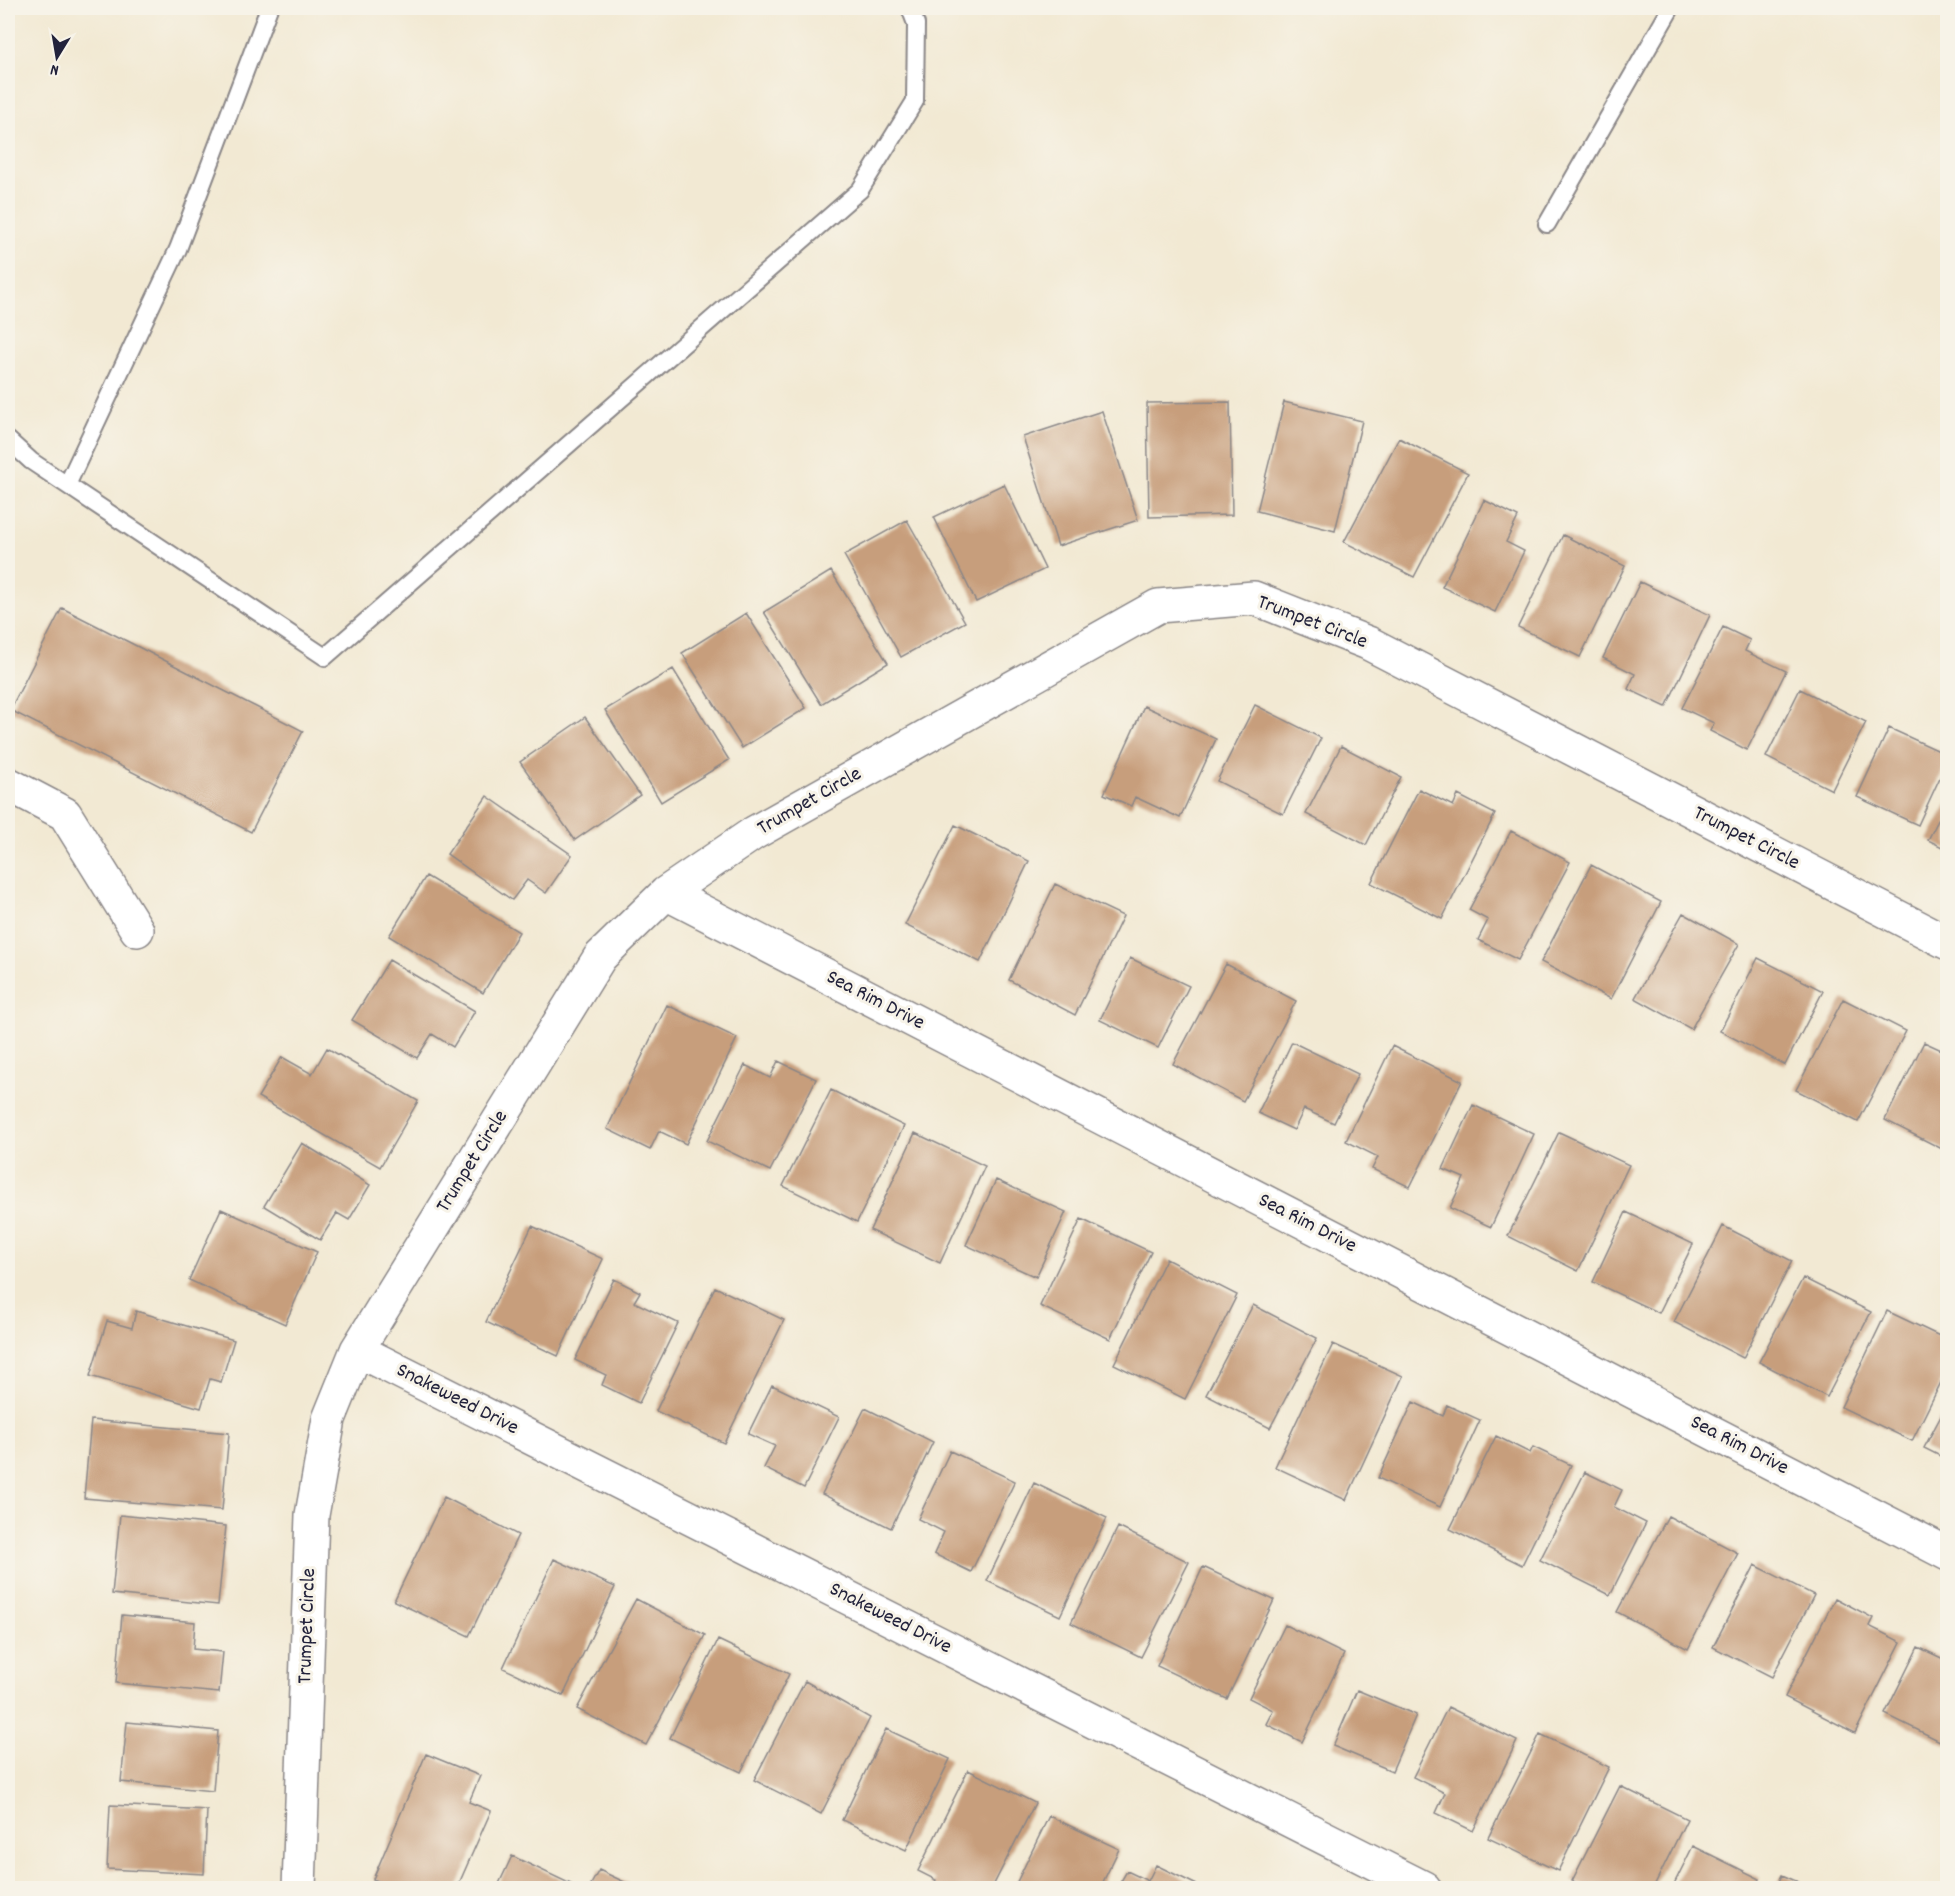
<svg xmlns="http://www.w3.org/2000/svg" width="1955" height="1896" font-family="Dekko,sans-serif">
	<rect width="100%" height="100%" fill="#f7f3e8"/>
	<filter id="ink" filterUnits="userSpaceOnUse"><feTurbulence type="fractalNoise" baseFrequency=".0167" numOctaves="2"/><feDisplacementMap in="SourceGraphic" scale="12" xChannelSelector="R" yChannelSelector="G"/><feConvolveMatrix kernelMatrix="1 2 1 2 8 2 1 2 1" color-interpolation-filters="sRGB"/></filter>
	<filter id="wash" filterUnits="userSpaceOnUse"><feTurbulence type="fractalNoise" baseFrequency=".008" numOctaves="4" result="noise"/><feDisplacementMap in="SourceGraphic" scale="24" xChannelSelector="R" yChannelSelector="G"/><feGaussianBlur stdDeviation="1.35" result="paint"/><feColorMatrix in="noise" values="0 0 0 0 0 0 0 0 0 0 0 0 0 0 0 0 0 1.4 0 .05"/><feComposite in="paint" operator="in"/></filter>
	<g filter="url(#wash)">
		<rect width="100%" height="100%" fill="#f2e9d3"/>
		<g id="blocks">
			<path fill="#c79e7b" d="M1230,402L1232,515L1149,517L1147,403Z
				M1284,402L1362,421L1335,531L1257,511Z
				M1102,411L1138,520L1058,546L1023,437Z
				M1399,438L1468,473L1414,577L1344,542Z
				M1004,484L1045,569L976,602L934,517Z
				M1484,500L1518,517L1506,542L1524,551L1495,612L1442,587Z
				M907,520L965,622L901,657L844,555Z
				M1563,535L1625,566L1580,657L1518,627Z
				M831,571L888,663L821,704L764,612Z
				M1640,582L1710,615L1666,707L1628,689L1635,674L1603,658Z
				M62,608L303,731L251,832L10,710Z
				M746,613L806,708L742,748L682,653Z
				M1723,627L1750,640L1745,651L1786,671L1747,750L1710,731L1714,723L1682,708Z
				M673,669L729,760L661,802L605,710Z
				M1800,689L1866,722L1832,790L1766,757Z
				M1255,705L1321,738L1283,814L1217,781Z
				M1144,706L1216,739L1180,818L1135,797L1131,806L1104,794Z
				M585,717L640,795L575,840L520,762Z
				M1889,728L1948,755V760L1918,825L1857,797Z
				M1341,746L1401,777L1366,845L1306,814Z
				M1419,789L1453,806L1458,795L1495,814L1442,919L1371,883Z
				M487,796L572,855L546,893L527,880L512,900L447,854Z
				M1948,801V850L1928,840Z
				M955,825L1029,861L980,962L905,925Z
				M1511,831L1570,862L1518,960L1478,940L1488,920L1469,910Z
				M1591,865L1661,902L1611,999L1541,962Z
				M426,876L519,932L483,993L389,936Z
				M1055,884L1123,916L1075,1015L1009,980Z
				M1683,913L1739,944L1691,1029L1635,998Z
				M1130,958L1189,986L1158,1048L1100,1020Z
				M1758,958L1823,991L1785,1065L1720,1031Z
				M389,960L475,1011L453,1047L432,1034L417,1058L352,1020Z
				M1226,964L1296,1001L1243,1101L1173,1064Z
				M1843,999L1906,1031L1858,1122L1796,1090Z
				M667,1005L737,1038L686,1144L659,1131L650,1150L607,1129Z
				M1292,1042L1358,1074L1334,1123L1304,1109L1294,1130L1258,1113Z
				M1924,1042L1948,1053V1152L1885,1120Z
				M1392,1046L1462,1081L1410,1187L1372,1169L1378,1157L1346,1141Z
				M327,1048L418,1101L380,1167L258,1097L282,1057L312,1074Z
				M778,1061L816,1079L770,1171L707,1141L745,1065L770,1078Z
				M831,1090L904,1126L857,1222L783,1186Z
				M1473,1105L1534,1134L1491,1227L1450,1208L1464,1178L1443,1169Z
				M1559,1132L1629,1165L1578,1271L1508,1236Z
				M915,1133L985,1166L940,1263L870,1230Z
				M302,1143L370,1185L349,1220L337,1213L320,1240L264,1206Z
				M996,1180L1066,1212L1036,1277L966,1245Z
				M221,1209L317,1252L285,1324L189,1280Z
				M1626,1212L1693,1244L1659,1313L1593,1282Z
				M1081,1219L1151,1252L1110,1339L1040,1306Z
				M532,1226L603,1259L558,1356L486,1322Z
				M1723,1226L1792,1261L1743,1358L1674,1322Z
				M1166,1259L1237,1295L1185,1399L1114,1364Z
				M1803,1278L1871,1312L1827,1397L1759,1362Z
				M614,1279L640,1292L634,1302L678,1323L639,1403L602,1385L606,1375L575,1360Z
				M715,1287L784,1320L724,1443L656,1411Z
				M1253,1305L1317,1338L1270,1428L1206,1395Z
				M136,1311L234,1340L221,1382L210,1379L201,1408L90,1376L107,1321L132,1328Z
				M1887,1311L1948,1340V1368L1912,1441L1841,1407Z
				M1333,1344L1403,1376L1346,1500L1275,1467Z
				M772,1385L839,1417L804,1488L764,1468L775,1446L748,1434Z
				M1413,1402L1443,1416L1447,1405L1480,1420L1440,1507L1378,1478Z
				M1948,1403V1460L1924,1448Z
				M865,1408L933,1442L891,1528L822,1494Z
				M91,1420L229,1433L222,1510L84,1498Z
				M1496,1436L1530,1453L1533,1447L1571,1465L1522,1565L1450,1529Z
				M950,1451L1015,1481L971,1572L934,1554L944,1532L918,1519Z
				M1585,1472L1622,1490L1614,1507L1646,1523L1610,1595L1540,1560Z
				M1034,1483L1107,1518L1060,1616L987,1581Z
				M444,1497L518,1535L469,1636L394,1601Z
				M120,1515L226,1526L218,1605L112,1594Z
				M1668,1516L1738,1553L1688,1649L1617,1612Z
				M1118,1527L1189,1562L1141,1657L1071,1623Z
				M554,1559L615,1587L563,1696L503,1668Z
				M1755,1565L1814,1595L1772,1677L1713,1647Z
				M1203,1567L1274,1600L1227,1699L1157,1666Z
				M1835,1598L1873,1618L1869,1626L1901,1642L1855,1733L1785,1697Z
				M636,1599L705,1635L646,1745L577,1709Z
				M122,1615L195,1622L193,1649L223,1652L219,1693L116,1683Z
				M1285,1625L1344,1654L1302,1742L1266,1724L1273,1710L1249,1698Z
				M718,1640L789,1674L741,1772L670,1738Z
				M1918,1647L1948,1661V1745L1885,1714Z
				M805,1681L870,1718L821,1814L754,1780Z
				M1357,1690L1416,1715L1392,1771L1333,1746Z
				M1448,1707L1517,1741L1473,1831L1436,1813L1445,1793L1413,1777Z
				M127,1722L218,1731L213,1791L121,1782Z
				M886,1729L950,1759L906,1850L842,1820Z
				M1540,1734L1609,1767L1558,1871L1488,1838Z
				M426,1754L480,1776L469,1802L491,1811L457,1888H395L373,1879Z
				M968,1770L1035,1803L992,1888H932L936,1880L918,1871Z
				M1620,1786L1687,1819L1653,1888H1588L1572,1881Z
				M110,1805L207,1810L204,1874L107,1869Z
				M1049,1816L1119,1849L1100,1888H1014Z
				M1693,1846L1760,1879L1755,1888H1672Z
				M512,1856L571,1884L569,1888H497Z
				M1156,1865L1203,1888H1117L1127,1871L1148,1881Z
				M599,1870L637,1888H589Z
				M1782,1875L1812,1888H1776Z"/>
		</g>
	</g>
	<g filter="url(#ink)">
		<use href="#blocks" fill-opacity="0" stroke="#8a8687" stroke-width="1.5"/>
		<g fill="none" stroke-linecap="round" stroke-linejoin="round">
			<defs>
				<path id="lane" d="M1547,224L1671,8
					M8,440L31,461L325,657L860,190L915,101L916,24L910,8
					M67,485L178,249L269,8"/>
				<path id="street" d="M8,784L65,814L137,930
					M666,893L1948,1554
					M357,1350L1424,1888
					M299,1888L312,1515L329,1419L357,1350L600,957L666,893L754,833L1158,606L1254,598L1368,643L1948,943"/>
			</defs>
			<use href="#lane" stroke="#8a8687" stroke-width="20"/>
			<use href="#street" stroke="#8a8687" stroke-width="36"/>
			<use href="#lane" stroke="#fff" stroke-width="16"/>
			<use href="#street" stroke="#fff" stroke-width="33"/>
		</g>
	</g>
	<g text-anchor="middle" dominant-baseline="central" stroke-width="6" stroke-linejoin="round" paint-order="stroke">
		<g font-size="21" fill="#22223b" stroke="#f7f3e8">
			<text transform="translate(1312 623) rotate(21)">Trumpet Circle</text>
			<text transform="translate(810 802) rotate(-30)">Trumpet Circle</text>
			<text transform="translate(1746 839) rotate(27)">Trumpet Circle</text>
			<text transform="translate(875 1001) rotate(27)">Sea Rim Drive</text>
			<text transform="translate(473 1162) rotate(-58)">Trumpet Circle</text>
			<text transform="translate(1307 1224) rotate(27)">Sea Rim Drive</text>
			<text transform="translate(457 1400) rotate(27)">Snakeweed Drive</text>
			<text transform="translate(1739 1446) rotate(27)">Sea Rim Drive</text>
			<text transform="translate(890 1619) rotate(27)">Snakeweed Drive</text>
			<text transform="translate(308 1626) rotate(-88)">Trumpet Circle</text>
		</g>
	</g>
	<rect width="1955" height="1896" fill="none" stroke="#f7f3e8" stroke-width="30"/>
	<g transform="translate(57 57) rotate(191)" stroke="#f7f3e8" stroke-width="4.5" paint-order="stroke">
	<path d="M0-4.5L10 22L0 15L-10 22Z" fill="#22223b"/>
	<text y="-9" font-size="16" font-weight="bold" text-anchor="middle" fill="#22223b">N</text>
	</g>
</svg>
